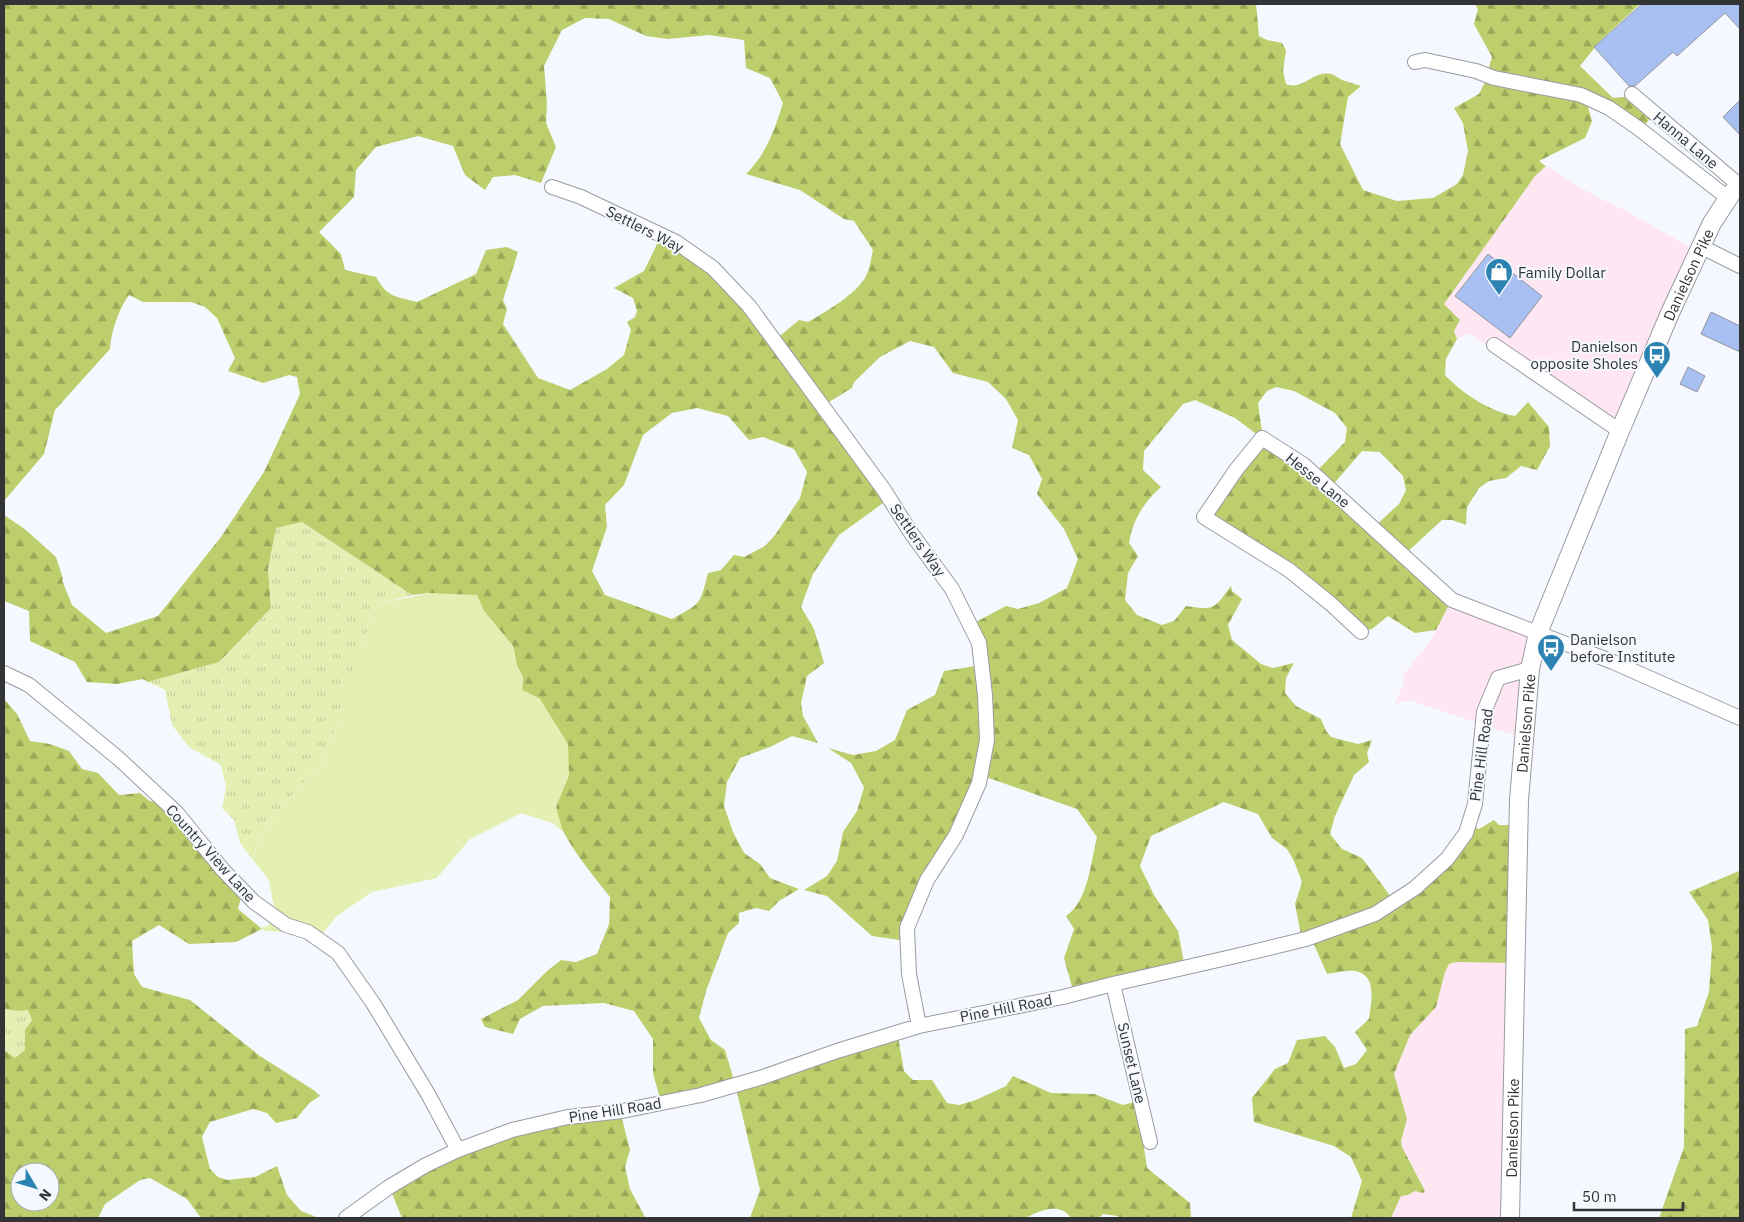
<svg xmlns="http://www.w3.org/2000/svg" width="1744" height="1222" font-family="'IBM Plex Sans',sans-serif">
	<defs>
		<pattern id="grass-tufts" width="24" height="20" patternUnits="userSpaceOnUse" patternTransform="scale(1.25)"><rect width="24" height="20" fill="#e4f0b3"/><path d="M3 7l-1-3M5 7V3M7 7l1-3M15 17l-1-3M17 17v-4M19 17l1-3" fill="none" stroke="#c4ce9b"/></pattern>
		<pattern id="forest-firs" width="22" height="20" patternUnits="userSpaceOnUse" patternTransform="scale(1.25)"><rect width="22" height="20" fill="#bdce6c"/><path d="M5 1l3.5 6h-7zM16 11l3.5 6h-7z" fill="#9aa85a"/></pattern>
	</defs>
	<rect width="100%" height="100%" fill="#f5f8fe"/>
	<path fill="#fee6f3" d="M1546,166L1593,195L1622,209L1694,249L1617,428L1468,333L1457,339L1444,304L1535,176Z
		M1451,601L1530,630L1520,737L1409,700L1395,704L1404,681L1403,675L1429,643Z
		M1456,962L1509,963L1506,1218H1391L1401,1196L1408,1195L1415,1191L1423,1193L1425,1191L1402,1147L1401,1141L1407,1119L1394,1074L1410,1035L1436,1007L1445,972L1449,964Z"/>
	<path fill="url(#grass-tufts)" d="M302,522L412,595L382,603L369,616L364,650L338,723L323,756L324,762C303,783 271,815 258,841C255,847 255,854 253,860L240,843L234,820L222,808L226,787L221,765L189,747L172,725L165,690L148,682L219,662L271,608L268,569L276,528Z
		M4,1009L18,1011L28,1010L32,1020L25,1030V1050L15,1058L4,1050Z"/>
	<path fill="url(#forest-firs)" fill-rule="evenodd" d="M4,4H1256L1259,36L1267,40L1282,43L1286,50L1283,71L1286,84C1303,91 1313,70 1331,74C1335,75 1338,78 1342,80C1348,82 1355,84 1361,86L1348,97L1340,144L1363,190L1397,201L1433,198L1457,184L1463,175L1468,151L1463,123L1454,108L1479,94L1484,84L1492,57L1474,24L1478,9L1475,4H1640L1601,40L1580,66L1613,98L1633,96L1654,114L1639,132L1601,109L1588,107L1592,121L1585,138L1539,161L1547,167L1546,166L1535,176L1444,304L1460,320L1454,331L1457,339L1446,359L1445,375C1463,394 1489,411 1515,416L1528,402L1549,427L1550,446L1537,470L1521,466L1506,478L1489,481L1479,488L1467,507L1466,525L1452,520H1442L1404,555L1451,601L1436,630L1415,633L1388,616L1372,629L1360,632L1338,611L1206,518L1261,440L1315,473L1345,442L1347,428L1335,413L1294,391L1276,387L1267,391L1258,403L1263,439L1235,418L1195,400L1183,404L1144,451L1143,470L1161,487C1143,503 1133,520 1129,543L1138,556L1128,573L1125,600L1137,615L1162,625L1174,621L1186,606C1215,610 1213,610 1231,586L1232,591L1242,599L1228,625L1232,640L1261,664L1273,668L1294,663L1286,678L1285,693L1296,706L1321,719L1326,731L1331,737L1358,744L1372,740L1367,753L1369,762L1354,775L1335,816L1330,834L1342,849L1362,858L1394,901L1472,826L1479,829L1494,820L1499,825H1511L1509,963L1456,962L1449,964L1445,972L1436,1007L1410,1035L1394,1074L1407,1119L1401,1141L1402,1147L1425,1191L1423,1193L1415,1191L1408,1195L1401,1196L1391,1218H1351L1362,1181L1351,1157L1334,1146L1254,1122L1252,1098L1275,1069L1288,1063L1297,1040L1325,1036L1335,1047L1344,1068L1356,1064L1367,1050L1355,1032L1369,1019C1371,1003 1378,975 1355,971C1347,970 1335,973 1327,974L1312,940H1302L1295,904L1302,882L1294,861L1287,849L1272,838L1258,814L1224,802L1151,836L1140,866L1154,895L1178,931L1185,968L1074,994L1064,958L1074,929L1066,916C1088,902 1091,861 1097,837L1077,809L983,776L927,883L906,941L872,936L827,896L804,890L827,876L837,861L843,832L857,811L864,787L851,763L828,748L853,755L876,751L895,740L907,710L935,695L944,671L982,665L974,623L1006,606L1018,609L1039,603L1067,588L1078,559L1064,529L1037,494L1042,479L1029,455L1012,448L1018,420L1006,399L988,382L953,373L934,347L910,341L880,357L854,382L852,388L824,405L886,501L839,535L813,574L801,607L814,629L824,663L807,676L801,703L803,716L818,743L792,736L770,747L740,758L727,782L724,806L733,832L744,853L760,864L770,878L799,889L779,901L769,911L756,908L739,913V923L728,933L706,991L699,1018L711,1040L725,1050L735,1084L898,1037L904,1071L913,1080H932L947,1103L959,1105L976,1100L1006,1086L1013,1076L1051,1093L1094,1094L1123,1105L1134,1102L1142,1134L1147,1168L1190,1203L1191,1218H1122L1117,1216L1103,1214L1099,1218H1071C1060,1202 1040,1210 1026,1218H750L760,1190L736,1088L661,1102L653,1073V1039L634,1011L604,1003L543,1006L520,1019L513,1034L485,1027L481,1019L518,1000L547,971L561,960L576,962L597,954L609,924L610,897C594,876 557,834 556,808C556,801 566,783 569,775L568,770L540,699L522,690L523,677L517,666L513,646L484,611L429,593L412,595L302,522L276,528L268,569L271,608L219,662L148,682L143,679L117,684L87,682L75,662L30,641L29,611L4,601V515L26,530L56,557L63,579L62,580L72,605L106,633L158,616L221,537L264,472L300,394L297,377L289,375L263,383L228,371L235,358L217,318L205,307L191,302H143L129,295C119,309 111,331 110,349L55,410L44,454L4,501ZM585,18L609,19L646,36L668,39L709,35L744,40L746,68L770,78L783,103C774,131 767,153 746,174L800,190L844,219L854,221L873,250C871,259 870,270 865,278C856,294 824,313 808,322L799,320L775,340L714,268L660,238L644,271L614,288L633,298L637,311L635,317L627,322L631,330L624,355L607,369L570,390L538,378L503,324L507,309L503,300L518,252L507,247L486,250L476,274L417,302C395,296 388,298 376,277L345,270L341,254L319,232L354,197L356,170L376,147L418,136L453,146L465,175L485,190L493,177L515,175L541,183L556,147L546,123L547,103L544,66L562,30ZM697,408L728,416L749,440L763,437L794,449L807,472L800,498L775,535L765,546L744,557L734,555L721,570L708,573C700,605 701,603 672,619L605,595L592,571L607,527L605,505L624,485L643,435L672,413ZM1362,451L1380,452L1403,476L1406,490L1399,504L1373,528L1331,487Z
		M4,699L17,714L30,741L50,744L69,751L82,769L98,773L119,795L140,793L150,801L169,804L243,890L238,909L262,929L236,942L189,944L159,925L132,941L134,974L142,987L190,1000L260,1056L315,1091L320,1096L309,1103L297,1118L276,1123L267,1113L253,1109L210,1122L202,1137L210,1169L218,1177L227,1180L255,1177L277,1166L287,1195L301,1211L319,1218H201L187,1199L150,1178L140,1180L105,1204L98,1218H4V1050L15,1058L25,1050V1030L32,1020L28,1010L18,1011L4,1009ZM20,1172H50V1202H20Z
		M1739,871L1740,1218H1659L1684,1147L1685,1029L1697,1026L1709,992L1712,947L1708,920L1689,892Z
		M621,1115L630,1150L625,1167L630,1189L645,1217L648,1218H402L391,1191L392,1187L518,1129Z"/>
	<path fill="#e4f0b3" d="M429,593L477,595L484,611L513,646L517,666L523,677L522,690L540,699L568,744L569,775L556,807L563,832L552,823L521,813L469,840L437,878L372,892L337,916L318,939L306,933L266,931L260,928L268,926L274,907L269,880L253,860C255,854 255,847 258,841C271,815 303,783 324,762L323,756L338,723L358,655L364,650L369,616L382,603Z"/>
	<path fill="#a7c0f1" stroke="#93969b" d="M1642,4H1740V29L1725,13L1677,56L1673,52L1635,86H1629L1594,47Z
		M1740,100V135L1723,117Z
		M1488,254L1542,296L1510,338L1455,296Z
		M1711,312L1740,326V352L1701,334Z
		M1688,367L1705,376L1697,392L1680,384Z"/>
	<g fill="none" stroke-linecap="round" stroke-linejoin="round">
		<defs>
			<path id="minor" d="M1415,62L1425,60L1476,71L1494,78L1581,95L1609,108L1638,128L1728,198
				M1632,94L1739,185
				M552,187L581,197L676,242L713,268L749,306L884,490L911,533L952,589L979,643L985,695L987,740L979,783L956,835L927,880L907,928L909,974L919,1026
				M1700,246L1740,266
				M1494,345L1620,431
				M1361,632L1331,604L1289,570L1204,517L1236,470L1262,438L1304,465L1452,600L1613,662L1740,718
				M4,673L29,685L118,758L176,812L223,870L254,902L286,925L308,932L338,953L373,1003L428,1094L458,1150
				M1113,984L1150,1142
				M346,1218L389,1187L426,1165L458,1150L512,1130L568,1117L622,1111L701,1095L763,1077L837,1051L919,1026L1063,997L1113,984L1240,955L1306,939L1375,914L1415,888L1447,859L1466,833L1475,804L1484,712L1498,678L1530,669"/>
			<g id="major">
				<path id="s1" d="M1510,1218L1519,800L1530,669L1538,633L1620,431L1670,313L1712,223L1731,194L1740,184"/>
			</g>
		</defs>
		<use href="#minor" stroke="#989ba1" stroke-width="16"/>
		<use href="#major" stroke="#989ba1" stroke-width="20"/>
		<use href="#minor" stroke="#fff" stroke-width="14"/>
		<use href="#major" stroke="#fff" stroke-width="18"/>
	</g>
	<defs>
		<symbol id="shop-pin" viewBox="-11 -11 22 30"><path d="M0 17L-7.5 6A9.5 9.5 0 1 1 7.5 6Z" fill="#2c82b1" stroke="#f5f8fe"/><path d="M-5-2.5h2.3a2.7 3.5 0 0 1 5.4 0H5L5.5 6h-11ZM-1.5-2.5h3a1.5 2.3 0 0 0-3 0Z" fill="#fff"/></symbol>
		<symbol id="bus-pin" viewBox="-11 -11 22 30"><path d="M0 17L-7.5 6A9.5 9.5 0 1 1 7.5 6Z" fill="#2c82b1" stroke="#f5f8fe"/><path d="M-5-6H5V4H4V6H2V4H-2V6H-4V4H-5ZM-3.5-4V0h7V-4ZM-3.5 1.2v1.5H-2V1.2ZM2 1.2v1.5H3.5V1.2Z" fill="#fff"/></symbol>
	</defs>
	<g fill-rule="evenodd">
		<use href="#shop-pin" x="1483" y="256" width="32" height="43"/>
		<use href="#bus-pin" x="1641" y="339" width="32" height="43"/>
		<use href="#bus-pin" x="1535" y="632" width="32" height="43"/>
	</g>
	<g text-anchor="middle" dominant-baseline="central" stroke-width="4" stroke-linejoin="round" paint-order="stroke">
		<g font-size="15" fill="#333436" stroke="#f5f8fe">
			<text transform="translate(1686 140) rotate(40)">Hanna Lane</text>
			<text transform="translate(645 229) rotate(27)">Settlers Way</text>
			<text stroke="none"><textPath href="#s1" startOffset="975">Danielson Pike</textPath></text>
			<text transform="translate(1318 480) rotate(39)">Hesse Lane</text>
			<text transform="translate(918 540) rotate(55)">Settlers Way</text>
			<text stroke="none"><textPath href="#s1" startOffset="495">Danielson Pike</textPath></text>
			<text transform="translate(1481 755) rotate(-82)">Pine Hill Road</text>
			<text transform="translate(211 853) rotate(48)">Country View Lane</text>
			<text transform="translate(1006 1008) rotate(-11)">Pine Hill Road</text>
			<text transform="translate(1132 1063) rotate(77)">Sunset Lane</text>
			<text transform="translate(615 1110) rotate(-9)">Pine Hill Road</text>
			<text stroke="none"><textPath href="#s1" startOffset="90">Danielson Pike</textPath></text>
		</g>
		<g font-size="15" fill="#333436" stroke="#f5f8fe" text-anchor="start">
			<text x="1518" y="272">Family Dollar</text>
			<text x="1638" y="346" text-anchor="end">Danielson<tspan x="1638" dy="17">opposite Sholes</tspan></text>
			<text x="1570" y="639">Danielson<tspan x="1570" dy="17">before Institute</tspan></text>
		</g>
	</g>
	<rect width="1744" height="1222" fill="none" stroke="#333436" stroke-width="10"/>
	<g transform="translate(35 1187) rotate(128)"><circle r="24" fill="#f5f8fe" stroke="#a7aaae"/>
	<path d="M0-4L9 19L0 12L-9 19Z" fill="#2c82b1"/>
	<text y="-8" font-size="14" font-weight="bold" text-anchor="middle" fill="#333436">N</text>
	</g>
	<path d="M1574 1202v8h109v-8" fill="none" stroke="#333436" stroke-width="2.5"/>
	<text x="1582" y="1202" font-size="15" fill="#333436" stroke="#f5f8fe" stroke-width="4" paint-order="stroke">50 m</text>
</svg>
